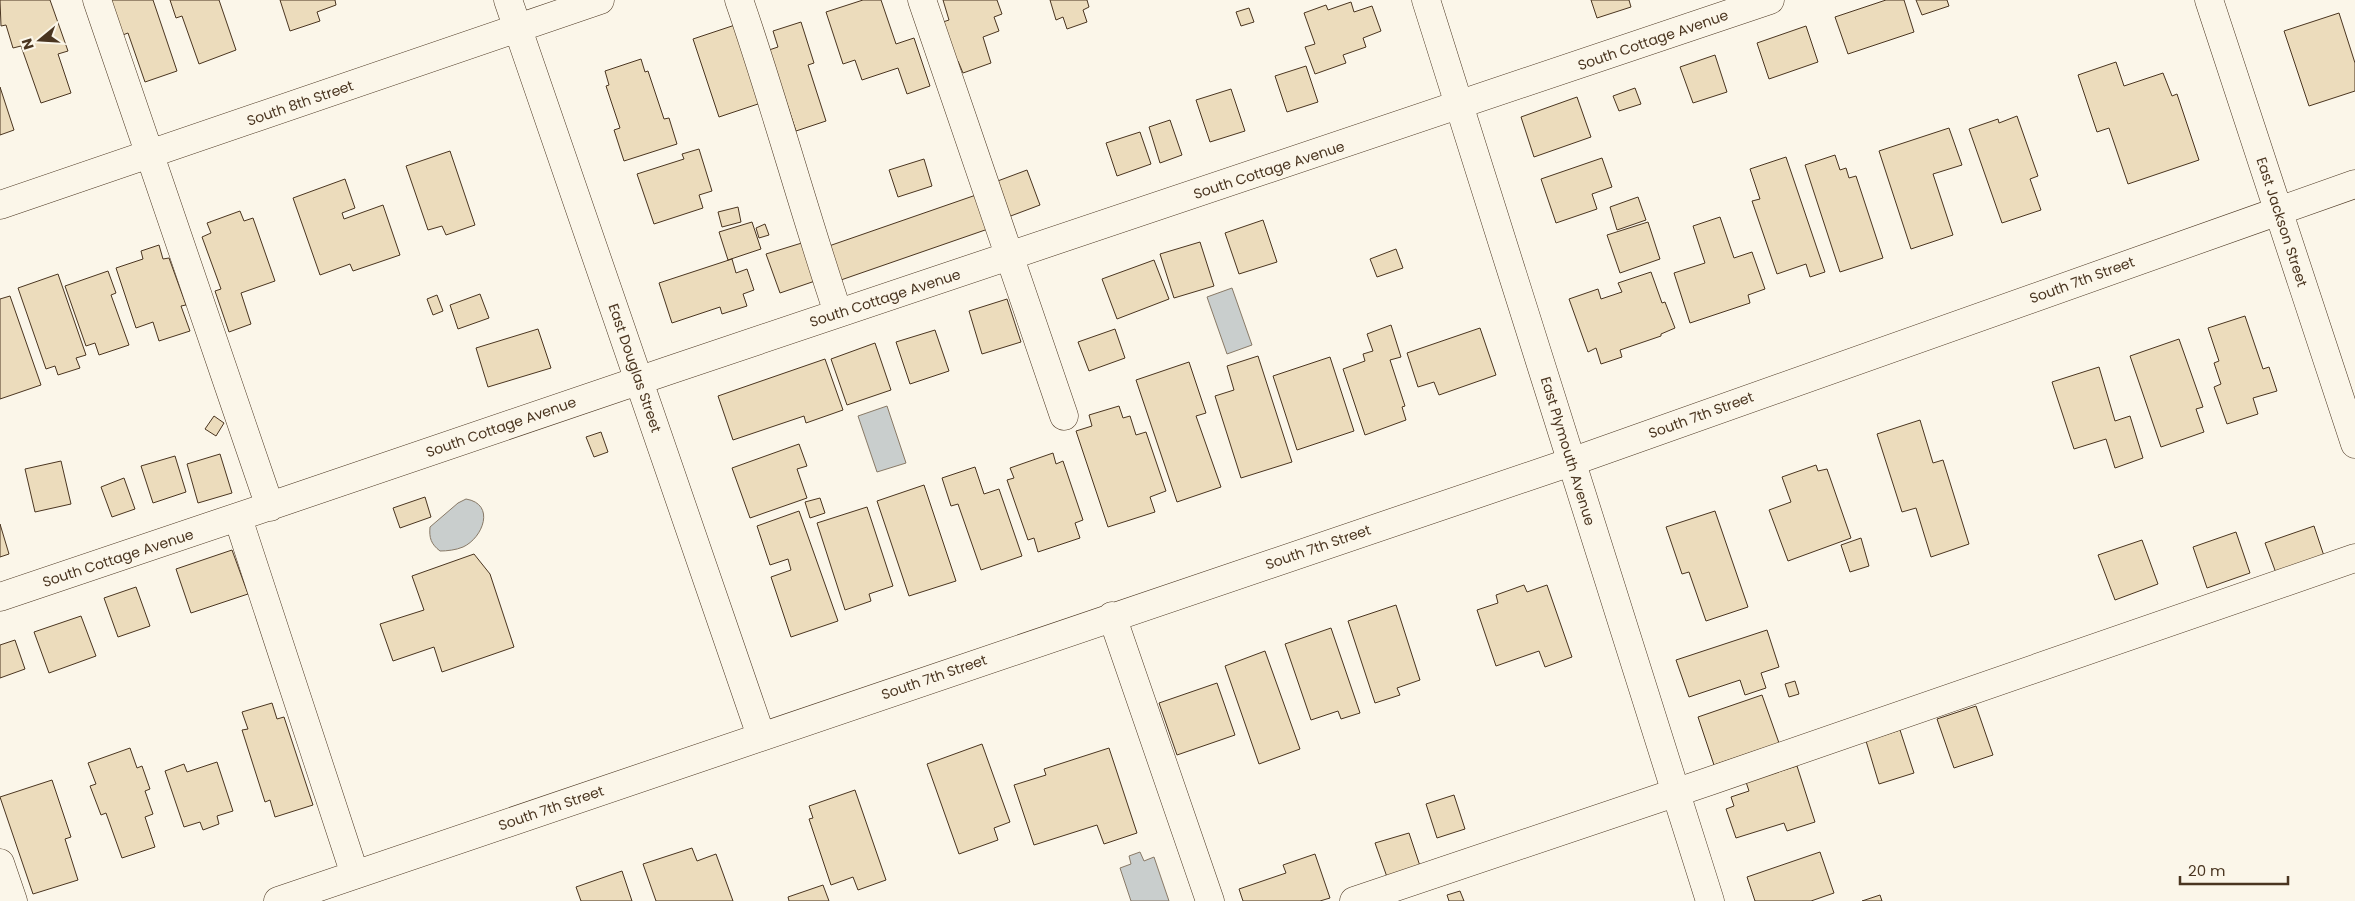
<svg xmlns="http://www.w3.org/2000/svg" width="2355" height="901" font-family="Poppins,sans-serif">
	<rect width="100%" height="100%" fill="#fbf6e9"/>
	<path fill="#c9cecd" stroke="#887966" d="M1232,288L1252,345L1227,354L1207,297Z
		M887,406L906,463L877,472L858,416Z
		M466,499C496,504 483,538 463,547C456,550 447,551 440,551C431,544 429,538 430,527L458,503Z
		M1140,852L1144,861L1154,857L1169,901H1131L1120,868L1131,864L1129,856Z"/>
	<path fill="#ecdcbc" stroke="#4a3520" d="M0,0H50L68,51L58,54L71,93L41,103L21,46L13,48L6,25L1,26Z
		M108,0H153L177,71L145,82L128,33L120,36Z
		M170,0H219L236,50L199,64L182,16L176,18Z
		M280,0H335L336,5L317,12L320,21L290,31Z
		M863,0H881L896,44L914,38L930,86L907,94L898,68L862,80L855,60L843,64L826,12Z
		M943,0H997L1002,14L994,17L999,31L983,37L991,63L963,73L958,61L954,63L940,23L949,20Z
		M1050,0H1087L1089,7L1083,10L1087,22L1067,29L1063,17L1056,20Z
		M1591,0H1629L1631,7L1597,18Z
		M1886,0H1904L1914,32L1848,54L1835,17Z
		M1916,0H1947L1949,6L1922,15Z
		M1351,2L1354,12L1372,6L1381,31L1363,38L1366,47L1343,55L1346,63L1315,74L1305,47L1315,44L1304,13L1326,5L1328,10Z
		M1249,8L1254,22L1241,26L1236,12Z
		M2339,13L2355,63V91L2309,106L2284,31Z
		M801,22L814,63L808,65L826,121L796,131L769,50L778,47L773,31Z
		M741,23L767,101L719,117L693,39Z
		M1806,26L1818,62L1769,79L1757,43Z
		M1715,55L1727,92L1693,103L1680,67Z
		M641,59L645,72L648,71L664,119L669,118L677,144L624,161L614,130L620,128L606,86L609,85L605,71Z
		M2116,62L2124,86L2163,73L2172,96L2177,94L2199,160L2128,184L2109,128L2097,132L2078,75Z
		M1306,66L1318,102L1287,112L1275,76Z
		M0,87L14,130L0,135Z
		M1635,88L1641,104L1619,111L1613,96Z
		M1231,89L1245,131L1210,142L1196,100Z
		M1577,97L1591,137L1534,157L1521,117Z
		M2017,116L2038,176L2030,179L2041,210L2002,223L1969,129L1998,119L1999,123Z
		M1170,120L1182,155L1160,163L1149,127Z
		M1949,128L1962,165L1933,174L1953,235L1911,249L1879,151Z
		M1140,132L1151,164L1117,176L1106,143Z
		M699,149L712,191L699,195L703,208L654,224L637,174L684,159L682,154Z
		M450,151L475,225L446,235L442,226L428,230L406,166Z
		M1835,155L1840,170L1846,168L1849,178L1856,176L1883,258L1840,272L1805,165Z
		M1786,157L1825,272L1810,277L1806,264L1777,274L1752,201L1760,199L1750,169Z
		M1602,158L1612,187L1592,194L1597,209L1556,223L1541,179Z
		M924,159L932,186L898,197L889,170Z
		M1027,170L1040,205L1008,217L995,182Z
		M345,179L355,208L342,213L344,219L383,205L400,255L353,271L350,264L320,275L293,198Z
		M976,195L988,229L838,281L826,247Z
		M1638,197L1646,220L1617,230L1610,207Z
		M738,207L741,222L722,227L718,212Z
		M240,211L244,221L253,218L275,281L241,293L251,324L229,332L215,291L221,289L202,237L211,233L207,223Z
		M1720,217L1734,258L1752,252L1765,289L1748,295L1750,303L1690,323L1674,273L1705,263L1693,226Z
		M1263,220L1277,262L1239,274L1225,233Z
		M752,222L761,249L728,260L719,232Z
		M1648,222L1660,259L1620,273L1607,235Z
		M765,224L769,235L759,238L756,228Z
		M805,242L818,280L780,293L766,254Z
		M1200,242L1214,286L1174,298L1160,254Z
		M159,245L163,259L169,258L186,305L181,306L190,331L159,341L153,322L136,328L116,268L143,259L141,251Z
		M1396,249L1403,268L1377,277L1370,259Z
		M732,259L736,273L747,269L754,290L743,294L747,306L722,314L720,307L672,323L659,283Z
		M1154,260L1169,299L1117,319L1102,279Z
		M108,271L116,293L111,295L129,345L99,355L95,343L86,346L65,286Z
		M1651,272L1662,303L1665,302L1675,328L1661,334V336L1620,350L1622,357L1601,364L1596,348L1588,352L1569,299L1598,289L1601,299L1622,292L1618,283Z
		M58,274L86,355L76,358L80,368L58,375L55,366L46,369L18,288Z
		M480,294L489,318L458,329L450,305Z
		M437,295L443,311L433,315L427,299Z
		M10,296L41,385L0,399V299Z
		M1007,299L1021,342L982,354L969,311Z
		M2245,316L2263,369L2269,367L2277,391L2253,398L2258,414L2227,424L2214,387L2221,384L2214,363L2219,361L2208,328Z
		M1391,325L1401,357L1390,360L1405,406L1402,407L1406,420L1365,435L1343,369L1365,361L1363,354L1373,351L1367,334Z
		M1480,328L1496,375L1439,395L1434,382L1418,387L1407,353Z
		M538,329L551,368L488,387L476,348Z
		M1115,329L1125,358L1089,371L1078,342Z
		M935,330L949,371L910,384L896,342Z
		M2179,339L2203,407L2196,409L2204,432L2161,447L2130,356Z
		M875,343L891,390L847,405L831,359Z
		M1258,356L1292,462L1241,478L1215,396L1234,390L1227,366Z
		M1330,357L1354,431L1297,450L1273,376Z
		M825,359L843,410L806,423L804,416L733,440L718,396Z
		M1189,362L1206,413L1196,416L1221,487L1177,502L1136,380Z
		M2099,367L2115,421L2130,416L2143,458L2115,468L2106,439L2074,449L2052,382Z
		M1119,406L1123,418L1130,416L1136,435L1146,432L1166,491L1150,497L1155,512L1108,527L1076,431L1092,426L1089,415Z
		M214,416L224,423L216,436L205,429Z
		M1920,420L1933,463L1943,460L1969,544L1931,557L1916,508L1902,512L1877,434Z
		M601,432L608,452L594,457L586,437Z
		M799,444L807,466L797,469L807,498L750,518L732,468Z
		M1053,453L1056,464L1063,461L1083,520L1075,523L1080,538L1038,552L1034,538L1028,540L1007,480L1014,478L1010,468Z
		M220,454L232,493L198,503L187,464Z
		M175,456L186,492L153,503L141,466Z
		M61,461L71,504L35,512L25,469Z
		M1816,465L1818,471L1827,469L1851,538L1788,561L1769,510L1791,502L1782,477Z
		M975,467L984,494L999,489L1022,556L981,570L958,504L951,506L942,478Z
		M124,478L135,509L112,517L101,487Z
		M924,485L956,581L909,596L877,501Z
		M425,497L431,517L400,528L393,508Z
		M820,498L825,513L810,518L805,502Z
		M867,507L893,586L869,594L871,601L845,610L817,523Z
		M799,511L838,621L791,637L771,577L791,570L788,559L770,565L757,526Z
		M1715,511L1748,607L1706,621L1689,572L1682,574L1666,527Z
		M0,524L9,554L0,557Z
		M2314,526L2324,556L2276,573L2265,543Z
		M2236,532L2250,573L2207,588L2193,547Z
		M1861,538L1869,566L1850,572L1841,545Z
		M2142,540L2158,584L2115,600L2098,555Z
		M232,550L248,594L191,613L176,569Z
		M474,554L490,574L514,647L442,672L434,647L393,661L380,624L424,610L412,576Z
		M1524,585L1527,592L1547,585L1572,657L1545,667L1539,651L1496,666L1477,610L1498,603L1496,595Z
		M136,587L150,626L118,637L104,598Z
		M1396,605L1420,680L1397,688L1400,695L1375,703L1348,621Z
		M81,616L96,656L49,673L34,632Z
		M1331,628L1360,713L1341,719L1338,711L1311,720L1285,644Z
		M1767,630L1779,667L1761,673L1766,688L1745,695L1740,680L1689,697L1676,660Z
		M15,640L25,669L0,678V645Z
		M1265,651L1300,749L1259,764L1225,666Z
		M1795,681L1799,694L1789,697L1785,684Z
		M1217,683L1235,735L1177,755L1159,703Z
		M1762,695L1779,743L1714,765L1698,717Z
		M272,703L277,719L284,717L313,805L275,817L270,800L265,802L242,730L248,729L242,712Z
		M1976,706L1993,755L1954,768L1937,719Z
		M1900,730L1914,773L1879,784L1866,741Z
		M982,744L1010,822L994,828L998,840L959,854L927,764Z
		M130,748L137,768L142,766L150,789L145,791L153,814L145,817L155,847L122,858L106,813L101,815L90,786L96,784L88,763Z
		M1109,748L1137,833L1104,844L1097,825L1034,845L1014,785L1046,775L1044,769Z
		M217,762L233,811L217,816L219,824L203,830L200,822L184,827L165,771L184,764L187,772Z
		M1797,766L1815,822L1787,831L1784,823L1736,838L1726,809L1734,806L1731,797L1749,791L1746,782Z
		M52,780L71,837L65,839L78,880L33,894L0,797Z
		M855,790L886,880L858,890L853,877L831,885L809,819L813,818L809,806Z
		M1454,795L1465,829L1437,838L1426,804Z
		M1409,833L1420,866L1387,877L1375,843Z
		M692,848L697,861L716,854L733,901H656L643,864Z
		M1820,852L1834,893L1811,901H1755L1747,877Z
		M1315,854L1330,898L1320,901H1243L1239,889L1286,873L1283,865Z
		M622,871L632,901H581L576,887Z
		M823,885L829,901H789L788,897Z
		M1460,891L1464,901H1449L1447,895Z
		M1880,895L1882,901H1862Z"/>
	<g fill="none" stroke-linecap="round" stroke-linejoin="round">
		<defs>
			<path id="minor" d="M97,0L270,507
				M508,0L761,736
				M739,0C775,104 803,209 838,313
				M922,0L1064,416
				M2209,0L2355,444
				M0,205L600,0
				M238,518L355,875
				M0,597C223,523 444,446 667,371C1034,246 1403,126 1770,0
				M1112,616L1210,901
				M0,863L13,901
				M278,901L1571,462L2355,184
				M1354,901L1710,781L2355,558"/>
			<path id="major" d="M1426,0L1710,901"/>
		</defs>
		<use href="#minor" stroke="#4a3520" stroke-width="29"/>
		<use href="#major" stroke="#4a3520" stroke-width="29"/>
		<use href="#minor" stroke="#fbf6e9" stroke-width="28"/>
		<use href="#major" stroke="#fbf6e9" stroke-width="28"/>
	</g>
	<g text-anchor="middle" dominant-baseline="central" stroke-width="4" stroke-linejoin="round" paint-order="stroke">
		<g font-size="14" fill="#4a3520" stroke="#fbf6e9">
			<text transform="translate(1653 40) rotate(-19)">South Cottage Avenue</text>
			<text transform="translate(300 103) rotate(-19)">South 8th Street</text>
			<text transform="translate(1269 170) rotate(-18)">South Cottage Avenue</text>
			<text transform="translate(2282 222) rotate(72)">East Jackson Street</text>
			<text transform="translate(2082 280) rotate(-20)">South 7th Street</text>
			<text transform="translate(885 298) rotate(-18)">South Cottage Avenue</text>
			<text transform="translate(635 368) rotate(71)">East Douglas Street</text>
			<text transform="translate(1701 415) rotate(-20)">South 7th Street</text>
			<text transform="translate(501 427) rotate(-19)">South Cottage Avenue</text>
			<text transform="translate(1568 451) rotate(73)">East Plymouth Avenue</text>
			<text transform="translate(1318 547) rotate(-19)">South 7th Street</text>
			<text transform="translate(118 558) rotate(-18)">South Cottage Avenue</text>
			<text transform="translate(934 677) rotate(-19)">South 7th Street</text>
			<text transform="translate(551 808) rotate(-19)">South 7th Street</text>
		</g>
	</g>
	<g transform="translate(40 40) rotate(252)" stroke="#fbf6e9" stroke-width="4" paint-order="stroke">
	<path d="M0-4L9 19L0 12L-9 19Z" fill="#4a3520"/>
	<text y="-8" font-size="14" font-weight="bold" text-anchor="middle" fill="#4a3520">N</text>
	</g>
	<path d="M2180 876v8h108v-8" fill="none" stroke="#4a3520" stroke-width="2.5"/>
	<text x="2188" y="876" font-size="15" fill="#4a3520" stroke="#fbf6e9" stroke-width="4" paint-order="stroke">20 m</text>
</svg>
